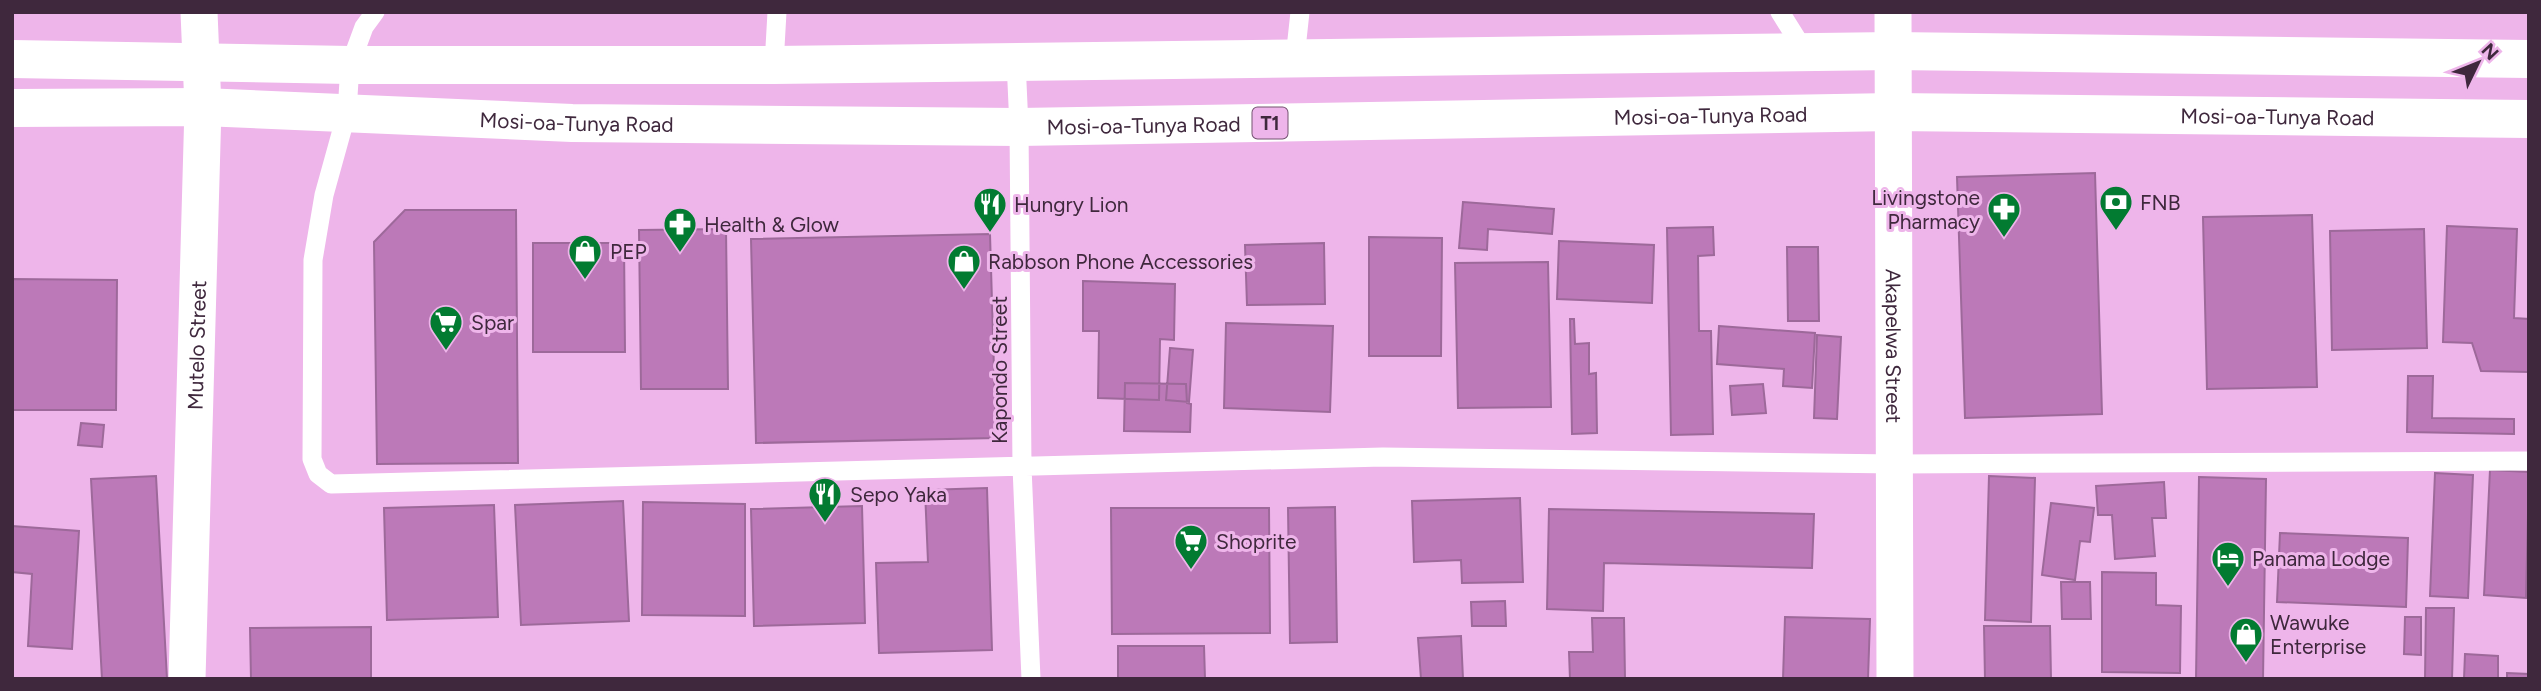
<svg xmlns="http://www.w3.org/2000/svg" width="2541" height="691" font-family="Figtree,sans-serif">
	<rect width="100%" height="100%" fill="#eeb5ea"/>
	<path fill="#bc79b8" stroke="#9d699a" stroke-width="2" d="M2095,173L2102,414L1965,418L1957,177Z
		M1463,202L1554,209L1552,234L1488,229L1487,250L1459,248Z
		M405,210H516L518,463L377,464L374,242Z
		M2312,215L2317,387L2207,389L2203,217Z
		M2447,226L2517,229L2514,318L2529,319V372L2481,371L2472,343L2443,342Z
		M1713,227L1714,255L1698,256L1699,331H1711L1713,434L1671,435L1667,228Z
		M726,229L728,389H641L639,230Z
		M2424,229L2427,348L2332,350L2330,231Z
		M990,234L996,438L756,443L751,239Z
		M1369,237L1442,238L1441,356H1369Z
		M1559,241L1654,245L1652,303L1557,299Z
		M533,243H624L625,352H533Z
		M1324,243L1325,304L1247,305L1245,245Z
		M1787,247H1818L1819,321H1788Z
		M1548,262L1551,407L1458,408L1455,263Z
		M12,279L117,280L116,410H12Z
		M1083,281L1175,284L1174,340L1160,339L1159,400L1098,398L1099,331H1083Z
		M1570,319H1574L1575,344L1589,343V374L1596,373L1597,433L1572,434Z
		M1226,323L1333,326L1330,412L1224,408Z
		M1719,326L1815,333L1812,388L1783,386L1784,369L1717,364Z
		M1817,335L1841,337L1837,419L1814,418Z
		M1170,348L1193,350L1189,402L1166,400Z
		M2408,376H2433L2432,418L2514,419V434L2407,432Z
		M1125,383L1186,384L1187,403L1191,404L1190,432L1124,431Z
		M1763,384L1766,413L1732,415L1730,386Z
		M81,423L104,425L102,447L78,445Z
		M2490,470L2529,472L2526,598L2484,595Z
		M2435,473L2473,475L2468,598L2430,596Z
		M156,476L167,679H102L91,479Z
		M1989,476L2035,478L2031,622L1985,620Z
		M2199,477L2266,479L2263,679H2196Z
		M2164,482L2166,518H2152L2155,556L2115,559L2112,515H2098L2096,486Z
		M987,488L992,650L879,653L876,563L928,562L925,490Z
		M1520,498L1523,582L1462,583L1461,560L1414,562L1412,501Z
		M623,501L629,621L521,625L515,505Z
		M643,502L745,504V616L642,615Z
		M2051,503L2094,508L2090,542L2080,541L2075,580L2042,575Z
		M494,505L498,617L387,620L384,508Z
		M862,506L865,623L754,626L751,509Z
		M1335,507L1337,642L1290,643L1288,508Z
		M1111,508H1269L1270,633L1112,634Z
		M1549,509L1814,514L1812,568L1604,563L1603,611L1547,609Z
		M12,526L79,531L72,649L28,646L32,574L12,572Z
		M2280,533L2408,538L2406,607L2277,602Z
		M2102,572L2156,573V605L2181,606L2180,673L2102,672Z
		M2061,582H2090L2091,619H2062Z
		M1505,601L1506,626H1472L1471,602Z
		M2426,608H2454L2452,679H2425Z
		M1785,617L1870,619L1868,679H1783Z
		M2405,617H2421V655L2404,654Z
		M1592,618H1624L1625,679H1570L1569,652H1593Z
		M1984,626H2050L2051,679H1985Z
		M371,627V679H251L250,628Z
		M1461,636L1463,679H1421L1418,638Z
		M1118,646H1204L1205,679H1118Z
		M2465,654L2498,656V679H2464Z
		M2507,673L2529,674V679H2507Z"/>
	<g fill="none" stroke-linecap="round" stroke-linejoin="round">
		<path stroke="#fff" stroke-width="19" d="M375,12L364,27L350,65L347,112L324,195L313,260L312,459L318,474L331,484L1383,457L1896,464L2529,461
			M1780,12L1805,52
			M1295,58L1300,12
			M1016,61L1019,127L1022,467L1031,679
			M774,65L777,12"/>
		<g stroke="#fff" stroke-width="37">
			<path id="s1" d="M1893,12L1895,679"/>
			<path id="s2" d="M187,679L203,107L199,12"/>
		</g>
		<g stroke="#fff" stroke-width="38">
			<path d="M12,59L350,65H774L1893,51L2529,59"/>
			<path id="s3" d="M12,108L203,107L572,123L1019,127L1893,112L2529,119"/>
		</g>
	</g>
	<defs>
		<symbol id="bank-pin" viewBox="-11 -11 22 30"><path d="M0 17L-7.5 6A9.5 9.5 0 1 1 7.5 6Z" fill="#027b31" stroke="#eeb5ea"/><path d="M-6-4H6V4H-6ZM0-2.3a2.3 2.3 0 1 0 0 4.6a2.3 2.3 0 1 0 0-4.6Z" fill="#fff"/></symbol>
		<symbol id="restaurant-pin" viewBox="-11 -11 22 30"><path d="M0 17L-7.5 6A9.5 9.5 0 1 1 7.5 6Z" fill="#027b31" stroke="#eeb5ea"/><path d="M-5-6h1v4h1v-4h1v4h1v-4h1v5L-1.5 .5V6h-2V.5L-5-1ZM5-6V6H3V1.5H1.5Q1.5-4 5-6Z" fill="#fff"/></symbol>
		<symbol id="pharmacy-pin" viewBox="-11 -11 22 30"><path d="M0 17L-7.5 6A9.5 9.5 0 1 1 7.5 6Z" fill="#027b31" stroke="#eeb5ea"/><path d="M-2-6h4v4h4v4h-4v4h-4v-4h-4v-4h4Z" fill="#fff"/></symbol>
		<symbol id="shop-pin" viewBox="-11 -11 22 30"><path d="M0 17L-7.5 6A9.5 9.5 0 1 1 7.5 6Z" fill="#027b31" stroke="#eeb5ea"/><path d="M-5-2.5h2.3a2.7 3.5 0 0 1 5.4 0H5L5.5 6h-11ZM-1.5-2.5h3a1.5 2.3 0 0 0-3 0Z" fill="#fff"/></symbol>
		<symbol id="supermarket-pin" viewBox="-11 -11 22 30"><path d="M0 17L-7.5 6A9.5 9.5 0 1 1 7.5 6Z" fill="#027b31" stroke="#eeb5ea"/><path d="M-6-5.5h2.5l.6 2H6L4.5 2H-2.5L-4.4-4H-6ZM-1.5 3.2a1.3 1.3 0 1 0 .1 0ZM3 3.2a1.3 1.3 0 1 0 .1 0Z" fill="#fff"/></symbol>
		<symbol id="hotel-pin" viewBox="-11 -11 22 30"><path d="M0 17L-7.5 6A9.5 9.5 0 1 1 7.5 6Z" fill="#027b31" stroke="#eeb5ea"/><path d="M-6-4.5h1.5V1H6V5H4.5V3h-9V5H-6ZM-4 0a1.8 1.8 0 1 1 3.6 0ZM.5 0V-2.5h3Q6-2.5 6 0Z" fill="#fff"/></symbol>
	</defs>
	<g fill-rule="evenodd">
		<use href="#bank-pin" x="2097" y="183" width="38" height="52"/>
		<use href="#restaurant-pin" x="971" y="185" width="38" height="52"/>
		<use href="#pharmacy-pin" x="1985" y="190" width="38" height="52"/>
		<use href="#pharmacy-pin" x="661" y="205" width="38" height="52"/>
		<use href="#shop-pin" x="566" y="232" width="38" height="52"/>
		<use href="#shop-pin" x="945" y="242" width="38" height="52"/>
		<use href="#supermarket-pin" x="427" y="303" width="38" height="52"/>
		<use href="#restaurant-pin" x="806" y="475" width="38" height="52"/>
		<use href="#supermarket-pin" x="1172" y="522" width="38" height="52"/>
		<use href="#hotel-pin" x="2209" y="539" width="38" height="52"/>
		<use href="#shop-pin" x="2227" y="615" width="38" height="52"/>
	</g>
	<g text-anchor="middle" dominant-baseline="central" stroke-width="6" stroke-linejoin="round" paint-order="stroke">
		<rect fill="#eeb5ea" stroke="#745271" stroke-width="2" x="1252.5" y="107.5" width="35" height="31" rx="5"/>
		<g font-size="19" font-weight="bold" fill="#3f283d">
			<text x="1270" y="123">T1</text>
		</g>
		<g font-size="21" fill="#3f283d" stroke="#eeb5ea">
			<text stroke="none"><textPath href="#s3" startOffset="1699">Mosi-oa-Tunya Road</textPath></text>
			<text stroke="none"><textPath href="#s3" startOffset="2266">Mosi-oa-Tunya Road</textPath></text>
			<text stroke="none"><textPath href="#s3" startOffset="565">Mosi-oa-Tunya Road</textPath></text>
			<text stroke="none"><textPath href="#s3" startOffset="1132">Mosi-oa-Tunya Road</textPath></text>
			<text stroke="none"><textPath href="#s2" startOffset="334">Mutelo Street</textPath></text>
			<text stroke="none"><textPath href="#s1" startOffset="334">Akapelwa Street</textPath></text>
			<text transform="translate(999 370) rotate(-90)">Kapondo Street</text>
		</g>
		<g font-size="21" fill="#3f283d" stroke="#eeb5ea" text-anchor="start">
			<text x="1980" y="197" text-anchor="end">Livingstone<tspan x="1980" dy="24">Pharmacy</tspan></text>
			<text x="2140" y="202">FNB</text>
			<text x="1014" y="204">Hungry Lion</text>
			<text x="704" y="224">Health &amp; Glow</text>
			<text x="610" y="251">PEP</text>
			<text x="988" y="261">Rabbson Phone Accessories</text>
			<text x="471" y="322">Spar</text>
			<text x="850" y="494">Sepo Yaka</text>
			<text x="1216" y="541">Shoprite</text>
			<text x="2252" y="558">Panama Lodge</text>
			<text x="2270" y="622">Wawuke<tspan x="2270" dy="24">Enterprise</tspan></text>
		</g>
	</g>
	<rect width="2541" height="691" fill="none" stroke="#3f283d" stroke-width="28"/>
	<g transform="translate(2478 63) rotate(47)" stroke="#eeb5ea" stroke-width="5" paint-order="stroke">
	<path d="M0-5L12 26L0 18L-12 26Z" fill="#3f283d"/>
	<text y="-10" font-size="19" font-weight="bold" text-anchor="middle" fill="#3f283d">N</text>
	</g>
</svg>
